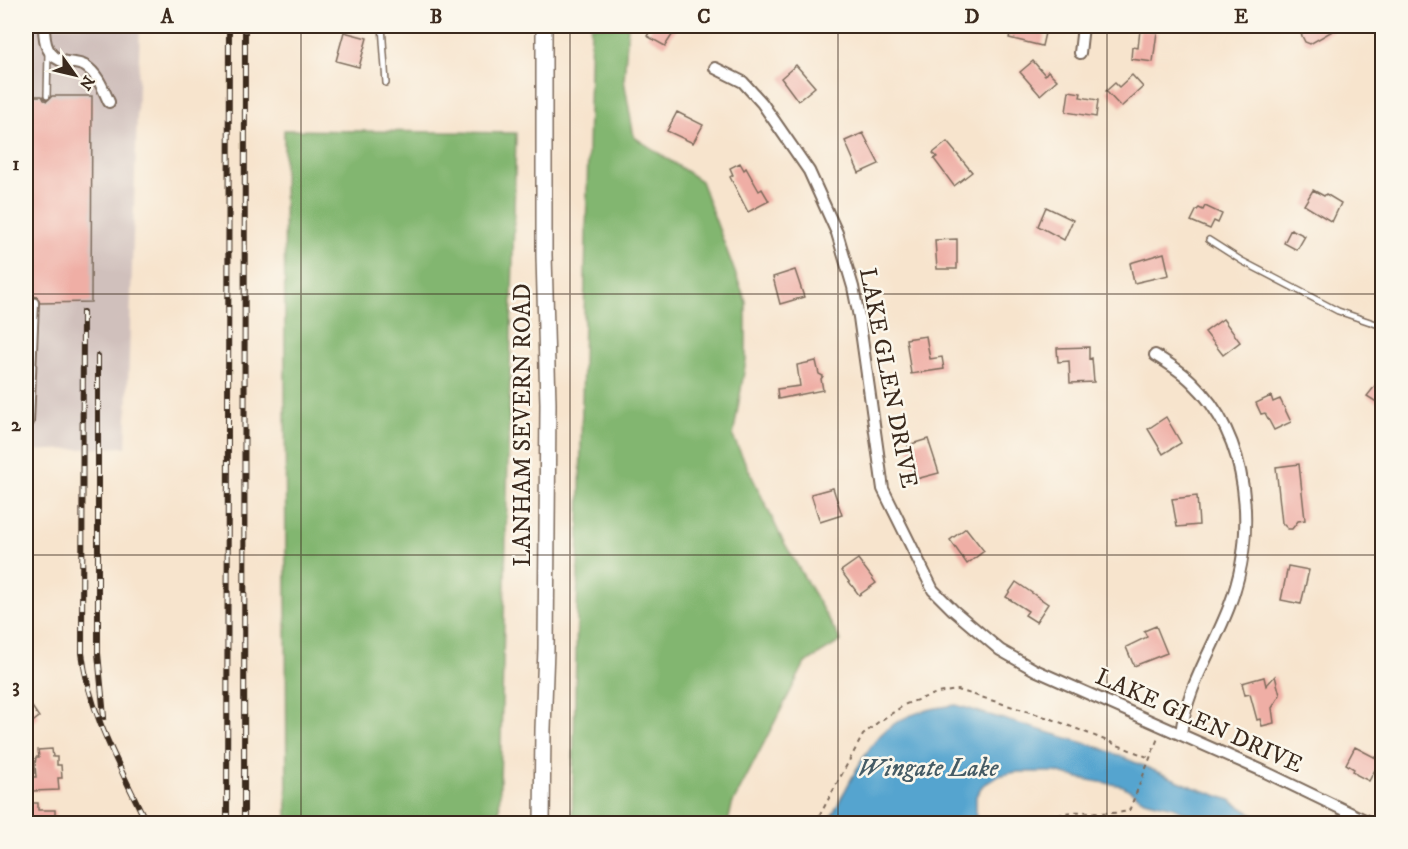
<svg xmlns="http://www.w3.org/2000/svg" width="1408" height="849" font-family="'IM FELL DW Pica',serif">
	<rect width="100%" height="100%" fill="#fbf7ec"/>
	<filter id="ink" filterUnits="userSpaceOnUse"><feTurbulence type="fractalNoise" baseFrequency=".0167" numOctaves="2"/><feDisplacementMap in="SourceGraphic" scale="12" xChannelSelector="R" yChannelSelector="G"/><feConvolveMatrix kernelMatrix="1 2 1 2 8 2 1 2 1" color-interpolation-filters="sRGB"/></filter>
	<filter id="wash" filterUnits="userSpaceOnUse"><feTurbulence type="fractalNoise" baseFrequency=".008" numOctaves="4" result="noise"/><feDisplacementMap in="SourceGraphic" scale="24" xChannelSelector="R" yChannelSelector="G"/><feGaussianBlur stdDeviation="1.35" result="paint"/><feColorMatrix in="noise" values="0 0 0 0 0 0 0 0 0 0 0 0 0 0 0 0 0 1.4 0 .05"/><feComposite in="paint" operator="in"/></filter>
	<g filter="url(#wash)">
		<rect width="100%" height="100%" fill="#f7e4cd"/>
		<path fill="#d0c0bc" d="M26,26H140L126,447L26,451Z"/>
		<path fill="#82b670" stroke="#5e7047" stroke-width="1.5" d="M591,26H628L624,80L634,137L701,181L746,302V360L733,437L782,539L841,641L805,663L732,805L728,823H572Z
			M284,130L516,133L499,823H287Z"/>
		<path fill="#55a4cf" stroke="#486776" stroke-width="1.5" d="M956,705L1101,748L1193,787L1230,800L1266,823H1208L1173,807L1144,800L1123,786L1083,779L1055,772H1016L998,776L982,786L976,796V823H828C843,797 864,747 887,729C907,713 931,708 956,705Z"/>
		<g id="blocks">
			<path fill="#efaea5" d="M653,26H678L665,46L647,36Z
				M1012,26H1035L1033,30L1045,33L1042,46L1009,38Z
				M1297,26H1341L1310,44L1305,42Z
				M1140,30L1157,32L1153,62L1131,59L1132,47L1138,48Z
				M344,32L367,38L359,67L336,61Z
				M1033,61L1045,75L1048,71L1057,80L1040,95L1020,72Z
				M796,65L815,87L798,101L781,78Z
				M1132,75L1143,87L1121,107L1106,91L1115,83L1119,87Z
				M1069,91L1081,93L1080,97L1098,100L1096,117L1066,112Z
				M26,96H42L44,100L47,101L52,96H92L91,302L40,303L37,297L33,296L27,299L26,302Z
				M677,112L703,125L693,143L667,131Z
				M863,133L879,164L859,173L845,141Z
				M947,142L972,172L954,186L934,159L937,157L933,153Z
				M740,163L744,170L746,168L759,191L762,189L769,201L748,212L730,177L733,175L730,168Z
				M1313,190L1324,196L1326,194L1341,203L1332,222L1304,205Z
				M1205,206L1222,214L1218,223L1214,221L1210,229L1191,221L1196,211L1199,208L1203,210Z
				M1046,207L1073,220L1064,240L1038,226Z
				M1291,229L1305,236L1297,250L1284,243Z
				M957,239V269H937L935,240Z
				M1164,253L1169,275L1134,283L1130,263Z
				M795,270L804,297L780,304L773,277Z
				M1223,319L1240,342L1223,355L1205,332Z
				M926,336L930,359L942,357L944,369L911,374L906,339Z
				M1089,347V359L1092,358L1094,382L1070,383L1069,361L1058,362L1057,348Z
				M816,361L819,374L823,376L821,379L823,390L778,399L777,389L800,386L797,365Z
				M1383,376V395L1378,403L1367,396Z
				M1271,396L1273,402L1280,399L1291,422L1274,430L1265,413L1261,414L1256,403Z
				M1166,417L1181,443L1163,454L1148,429Z
				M928,439L939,473L916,479L908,445Z
				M1299,464L1305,520L1298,521L1292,529H1288L1282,523L1276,467Z
				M833,488L842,515L820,522L811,494Z
				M1197,496L1199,525L1177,527L1172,499Z
				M966,528L984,551L967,564L950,540Z
				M858,559L876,583L859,595L841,571Z
				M1288,566L1309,570L1301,604L1281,600Z
				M1016,582L1048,604L1036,622L1025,615L1028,611L1006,597Z
				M1156,626L1167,653L1134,666L1126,647L1147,637L1144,631Z
				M1275,676L1280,695L1272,708L1274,723L1262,726L1260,719L1257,720L1250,694L1245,695L1242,683L1264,677L1266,686Z
				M26,698L39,717L26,727Z
				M1355,747L1380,760L1369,781L1357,775L1353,771L1354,769L1346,764Z
				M52,749L53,757H57V765H61L62,778H58L59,790L32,791L31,777H36L35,765L36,757H39L38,750Z
				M27,803H38V810H55V824H27Z"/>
		</g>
	</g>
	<g filter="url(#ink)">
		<use href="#blocks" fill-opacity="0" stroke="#7d6b5b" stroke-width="1.5"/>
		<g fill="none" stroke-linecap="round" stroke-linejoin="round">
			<defs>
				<path id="service" d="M382,26L386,83
					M47,96L48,53
					M1209,240L1242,261L1338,311L1382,326"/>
				<path id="minor" d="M44,26C44,43 47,58 66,62C73,63 79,63 85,66C98,74 103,89 109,102
					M1080,53L1083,26
					M715,68L743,82L762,103L809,171L837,233L853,287L859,317L883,489L933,590L953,610L1000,650L1035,670L1263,771L1373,824
					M1155,355C1168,363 1181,371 1192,382C1251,439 1257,534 1229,607C1213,649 1186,689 1181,734
					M26,422H28L33,303"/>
				<path id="secondary" d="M542,824L543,729L546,649L548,404L544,255V26"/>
			</defs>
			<use href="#service" stroke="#7d6b5b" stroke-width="8"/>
			<use href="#minor" stroke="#7d6b5b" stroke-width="14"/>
			<use href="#secondary" stroke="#7d6b5b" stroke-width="18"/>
			<path stroke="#7d6b5b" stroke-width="2" stroke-dasharray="4.5 4.5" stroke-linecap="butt" d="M815,824L863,735L877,723L906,704L937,693L958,690L1052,719L1150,758
				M1042,824C1049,820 1057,815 1065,813C1086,809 1108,816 1129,811L1158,738"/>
			<use href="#service" stroke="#fff" stroke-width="5"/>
			<use href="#minor" stroke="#fff" stroke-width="10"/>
			<use href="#secondary" stroke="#fff" stroke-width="15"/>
			<defs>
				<path id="rail" d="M83,312L82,653C89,714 121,768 147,824
					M98,356V653L104,717
					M227,824L229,26
					M244,824L245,26"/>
			</defs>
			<use href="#rail" stroke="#3b2a1e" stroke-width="6"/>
			<use href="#rail" stroke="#fbf7ec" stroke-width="4" stroke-dasharray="11" stroke-linecap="butt"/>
		</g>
	</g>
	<path fill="none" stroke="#3b2a1e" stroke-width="1.5" stroke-opacity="0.55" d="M301,26V824M570,26V824M838,26V824M1107,26V824M26,294H1382M26,555H1382"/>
	<g text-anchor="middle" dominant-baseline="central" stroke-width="5" stroke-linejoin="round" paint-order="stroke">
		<g font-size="24" fill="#3b2a1e" stroke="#fbf7ec">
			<text transform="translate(888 378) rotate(79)">LAKE GLEN DRIVE</text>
			<text transform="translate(523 425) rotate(-90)">LANHAM SEVERN ROAD</text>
			<text transform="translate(1199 721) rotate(24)">LAKE GLEN DRIVE</text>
		</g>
		<g font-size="26" font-style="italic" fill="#455b65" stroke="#fbf7ec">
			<text x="928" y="768">Wingate Lake</text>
		</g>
	</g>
	<rect width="1408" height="849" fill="none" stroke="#fbf7ec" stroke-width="66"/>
	<g transform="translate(75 75) rotate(124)" stroke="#fbf7ec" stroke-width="4.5" paint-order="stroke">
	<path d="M0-4.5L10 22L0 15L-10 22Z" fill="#3b2a1e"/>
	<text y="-9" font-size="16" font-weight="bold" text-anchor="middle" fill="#3b2a1e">N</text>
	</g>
	<rect x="33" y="33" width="1342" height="783" fill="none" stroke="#3b2a1e" stroke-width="2"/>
	<g font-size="20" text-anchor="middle" font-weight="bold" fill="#3b2a1e">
		<text x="167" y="23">A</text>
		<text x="436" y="23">B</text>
		<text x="704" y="23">C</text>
		<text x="972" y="23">D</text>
		<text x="1241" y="23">E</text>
		<text x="16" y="170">1</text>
		<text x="16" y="431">2</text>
		<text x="16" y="692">3</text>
	</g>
</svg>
